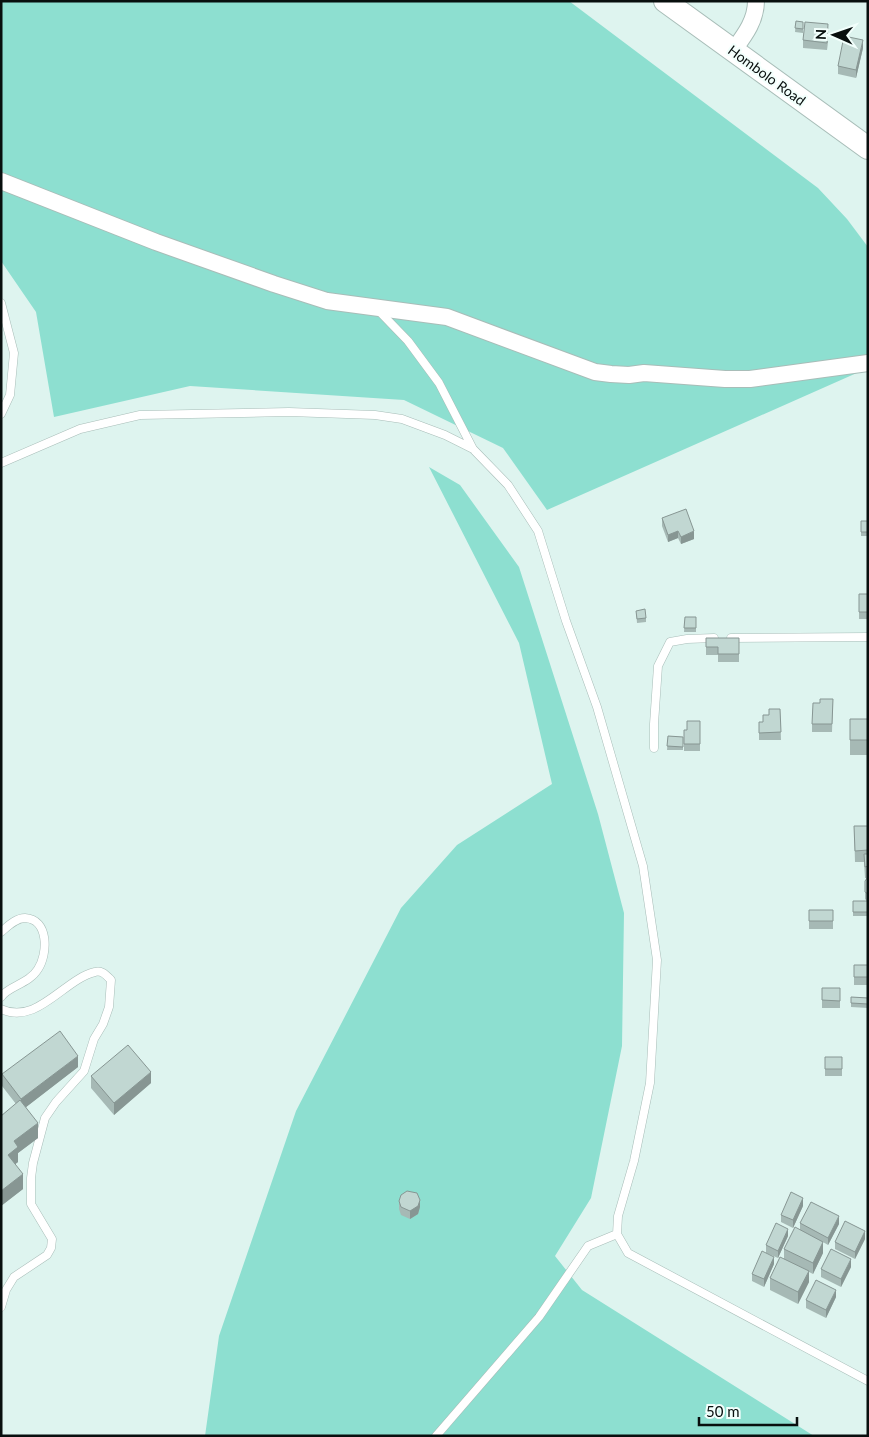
<svg xmlns="http://www.w3.org/2000/svg" width="869" height="1437" font-family="Lato,sans-serif">
	<rect width="100%" height="100%" fill="#def4ef"/>
	<path fill="#8ddfd0" d="M1,1H569L818,188L847,219L868,247V368L547,510L503,448L404,400L190,386L54,417L36,312L1,261Z
		M429,467L460,485L519,567L598,814L624,913L622,1046L591,1198L555,1256L582,1290L814,1436H205L219,1336L296,1111L401,908L457,845L552,784L519,643Z"/>
	<g fill="none" stroke-linecap="round" stroke-linejoin="round">
		<defs>
			<path id="lane" d="M1,303L14,353L10,395L1,414
				M379,311L408,341L439,383L473,449
				M1,463L80,429L140,415L289,412L375,415L402,419L445,435L473,449L508,485L538,531L566,621L597,707L643,866L657,960L650,1083L634,1161L618,1216L617,1234L628,1253L868,1381
				M731,638L868,637
				M654,748V724L658,666L670,642L687,639L714,638
				M1,932C8,926 16,918 25,918C49,919 48,954 38,969C29,984 8,986 1,997
				M1,1009C37,1026 64,979 95,972C102,970 106,975 111,980L109,1007L103,1024L94,1039L84,1071L56,1102L45,1118L33,1163L31,1178V1204L52,1239L51,1248L47,1255L14,1277L6,1290L1,1307
				M436,1436L539,1317L588,1246L617,1234"/>
			<path id="street" d="M733,51C744,36 756,21 756,1
				M1,181L156,242L274,284L327,301L447,317L595,372L611,374L629,375L644,373L725,379H750L868,363"/>
			<path id="secondary" d="M665,1L868,148"/>
		</defs>
		<use href="#lane" stroke="#a8bdb8" stroke-width="9"/>
		<use href="#street" stroke="#a8bdb8" stroke-width="18"/>
		<use href="#secondary" stroke="#a8bdb8" stroke-width="24"/>
		<use href="#lane" stroke="#fff" stroke-width="8"/>
		<use href="#street" stroke="#fff" stroke-width="16"/>
		<use href="#secondary" stroke="#fff" stroke-width="22"/>
	</g>
	<path fill="#a6b9b5" d="M796,21L803,22V33L795,32Z
		M828,32L827,50L803,48V40Z
		M863,48L856,78L838,74V66Z
		M662,518L694,539L681,544L678,538L668,542L662,526Z
		M861,521H868V536H861Z
		M859,594H868V619H859Z
		M636,611L646,618V622L637,623Z
		M685,617H696V632H684Z
		M706,638H739V662H718V655H706Z
		M833,699L832,732H812V724L820,703Z
		M780,709L781,740H759V722H763L769,715Z
		M850,719H868V755H850Z
		M700,721V751H684V730H687Z
		M668,736L683,737V750H667Z
		M854,826H868V916H853V901H867L865,899V881L867,878H865L864,862H855Z
		M809,910H833V929H809Z
		M854,965H868V985H854Z
		M822,988H840V1008H822Z
		M851,997L868,998V1008L851,1007Z
		M825,1057H842V1076H825Z
		M78,1067L26,1107L38,1138L18,1153V1162L15,1164L23,1189L1,1206V1116L16,1104L2,1086V1074Z
		M91,1076L151,1083L114,1115L91,1088Z
		M399,1201L420,1207L418,1214L410,1219L401,1215L399,1209Z
		M803,1206L793,1228L781,1222V1215Z
		M800,1223L839,1224L828,1245L823,1242V1253L813,1274L809,1272V1282L798,1304L770,1290V1278L784,1258V1249L800,1230Z
		M788,1236L778,1258L766,1253V1245Z
		M865,1239L855,1259L835,1249V1242Z
		M774,1264L764,1287L752,1281V1274Z
		M851,1267L841,1287L821,1277V1269Z
		M836,1297L826,1318L806,1308V1300Z"/>
	<path fill="#879693" d="M828,24V32L827,50V43Z
		M863,40V48L856,78V70Z
		M678,531V538L668,542V535Z
		M694,531V539L681,544V537Z
		M78,1056V1067L21,1111V1099Z
		M151,1072V1083L114,1115V1103Z
		M38,1123V1138L18,1153V1162L8,1170V1155L14,1141Z
		M23,1174V1189L1,1206V1191Z
		M803,1198V1206L793,1228V1220Z
		M420,1200V1207L418,1214L410,1219V1211Z
		M839,1216V1224L828,1245V1238Z
		M788,1229V1236L778,1258V1251Z
		M865,1231V1239L855,1259V1252Z
		M823,1242V1253L813,1274V1263Z
		M774,1257V1264L764,1287V1279Z
		M851,1259V1267L841,1287V1279Z
		M809,1271V1282L798,1304V1292Z
		M836,1290V1297L826,1318V1310Z"/>
	<path fill="#c1d7d2" stroke="#879693" d="M796,21L803,22V29L795,28Z
		M805,22L828,24L827,43L803,40Z
		M844,36L863,40L856,70L838,66Z
		M686,509L694,531L681,537L678,531L668,535L662,518Z
		M861,521H868V532H861Z
		M859,594H868V612H859Z
		M645,609L646,618L637,619L636,611Z
		M685,617H696V628H684Z
		M706,638H739V654H718V647H706Z
		M820,699H833L832,724H812L813,703H820Z
		M769,709H780L781,732L759,733V722H763V715H769Z
		M850,719H868V740H850Z
		M687,721H700V744H684V730H687Z
		M668,736L683,737V747L667,746Z
		M854,826H868V850L855,851Z
		M864,854H868V866L865,867Z
		M868,877V894L865,892V881Z
		M853,901H868V912H853Z
		M809,910H833V921H809Z
		M854,965H868V977H854Z
		M822,988H840V1001L822,1000Z
		M851,997L868,998V1004L851,1003Z
		M60,1031L78,1056L21,1099L2,1074Z
		M128,1045L151,1072L114,1103L91,1076Z
		M825,1057H842V1069H825Z
		M20,1100L38,1123L14,1141L18,1147L8,1155L23,1174L1,1191V1116Z
		M407,1191L417,1193L420,1200L418,1206L410,1211L401,1207L399,1201L401,1195Z
		M791,1192L803,1198L793,1220L781,1215Z
		M811,1202L839,1216L828,1238L800,1223Z
		M845,1221L865,1231L855,1252L835,1242Z
		M776,1223L788,1229L778,1251L766,1245Z
		M795,1227L823,1242L813,1263L784,1249Z
		M831,1249L851,1259L841,1279L821,1269Z
		M762,1251L774,1257L764,1279L752,1274Z
		M780,1257L809,1271L798,1292L770,1278Z
		M816,1280L836,1290L826,1310L806,1300Z"/>
	<g text-anchor="middle" dominant-baseline="central" stroke-width="4" stroke-linejoin="round" paint-order="stroke">
		<g font-size="14" fill="#080f0e" stroke="#f2fffc">
			<text transform="translate(767 75) rotate(36)">Hombolo Road</text>
		</g>
	</g>
	<rect width="869" height="1437" fill="none" stroke="#080f0e" stroke-width="5"/>
	<g transform="translate(834 35) rotate(272)" stroke="#f2fffc" stroke-width="4" paint-order="stroke">
	<path d="M0-4L9 19L0 12L-9 19Z" fill="#080f0e"/>
	<text y="-8" font-size="14" font-weight="bold" text-anchor="middle" fill="#080f0e">N</text>
	</g>
	<path d="M699 1417v8h98v-8" fill="none" stroke="#080f0e" stroke-width="2.5"/>
	<text x="706" y="1417" font-size="15" fill="#080f0e" stroke="#f2fffc" stroke-width="4" paint-order="stroke">50 m</text>
</svg>
